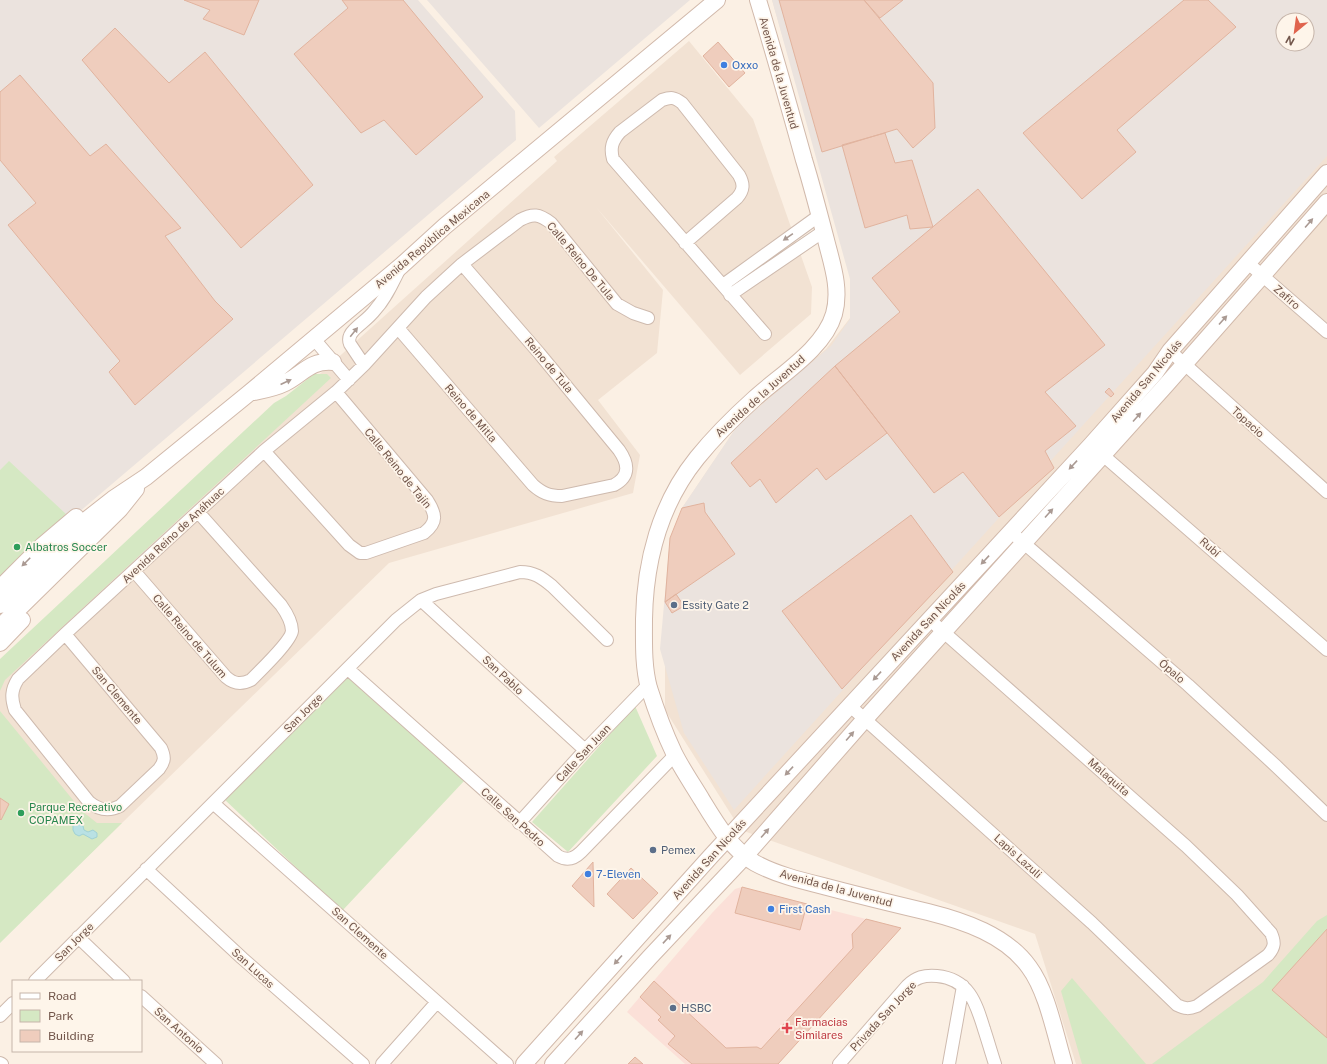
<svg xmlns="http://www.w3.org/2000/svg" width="1327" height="1064" font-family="'Public Sans',sans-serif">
	<rect width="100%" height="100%" fill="#fbf0e4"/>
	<path fill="#f2e2d3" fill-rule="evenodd" d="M772,0H1327V1064H1076L1035,934L741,830L665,710V602L682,508L738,425L826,349L850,318L851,272ZM1283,20H1307V44H1283Z
		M689,41L753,119L812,287L811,314L740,375L596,207L663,290L657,353L598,400L640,455L633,493L389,563L84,860L0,766V661L557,161L554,157Z"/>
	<path fill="#fbe0d8" d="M742,887L901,928L778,1064H685L627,1012L712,913L735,889Z"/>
	<path fill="#ebe3de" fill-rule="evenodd" d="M0,0H418L515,111L516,140L58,530L0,589Z
		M427,0H690L539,128Z
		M772,0H1327V156L734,810L684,733L660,649L670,538L682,508L738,425L831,346L850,319V279ZM1283,20H1307V44H1283Z"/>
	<path fill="#d5e8c3" d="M314,374H327L331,378L5,680L0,691V659L274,403L286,396Z
		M9,461L66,514L0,581V470Z
		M347,676L465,780L342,911L224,799Z
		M635,706L657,756L568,852L532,822Z
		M0,711L82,811L97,823H122L0,943Z
		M1327,915V1064H1152L1263,982L1317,921Z
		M1072,978L1146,1064H1082L1061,991Z"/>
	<path fill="#b9e1e4" stroke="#a0d1d5" d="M79,823L83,826L84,830L88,832L93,830L97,833V837L92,839L83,834L79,836L75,834L73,830V825Z"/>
	<path fill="#efcdbd" stroke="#e1b39e" d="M184,0H259L244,35L203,19L210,10Z
		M342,0H403L483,97L416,155L384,120L361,133L294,54L348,8Z
		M779,0H864L933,83L935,128L913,148L897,129L822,152Z
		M864,0H903L880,18Z
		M1184,0H1208L1236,27L1117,130L1136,152L1082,199L1023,133Z
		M115,28L169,83L205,52L313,185L241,248L82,60Z
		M718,42L745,73L729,87L703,56Z
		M20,75L90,156L106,144L181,228L165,236L215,301L233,319L135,405L109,372L120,361L8,225L36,203L0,160V92Z
		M885,133L895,163L912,160L933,227L910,229L907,215L865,228L842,145Z
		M978,189L1105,345L1045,392L1076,426L1045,451L1054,468L999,517L963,472L934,493L835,366L900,312L872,278Z
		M835,366L887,433L826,480L817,468L776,503L760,479L750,487L731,463Z
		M1109,388L1114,394L1111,397L1105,392Z
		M704,503L705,512L735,554L665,602L670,538L682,508Z
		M911,515L953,572L842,689L782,611Z
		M676,594L684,606L672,613L665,602Z
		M0,798L9,804L1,820L0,819Z
		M593,862L594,907L572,886Z
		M631,868L658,893L633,919L607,894Z
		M742,887L807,904L800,930L735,913Z
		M866,919L901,928L778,1064H692L668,1044L675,1036L658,1020L661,1017L640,997L654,981L726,1048L757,1047L761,1049L853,948L852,934Z
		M1327,929V1038L1272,990Z
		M635,1057L643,1064H628Z"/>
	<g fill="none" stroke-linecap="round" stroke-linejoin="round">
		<defs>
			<path id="street" d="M685,243L737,198C744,190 744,184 739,175L682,103C674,97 671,97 662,100L620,132C612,141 610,148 613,159L765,334
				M1248,263L1327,332
				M723,285L820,215
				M730,295L824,231
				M398,328L533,485C542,493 549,496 562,496L614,485C631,476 628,463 619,450L539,353L462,264
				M314,339L349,380
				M1170,351L1327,492
				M364,365L350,344C348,339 350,334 354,330C361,323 369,318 375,310C386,298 392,284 399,270
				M1097,450L1327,650
				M264,451L349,545L360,553H366L424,533C438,522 436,514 427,500L336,392
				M1011,532L1188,685L1276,766L1327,815
				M134,571L226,677C234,684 241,685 251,680C260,671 291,641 292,631C292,621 286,612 281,605L198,512
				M421,600L585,750
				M65,634L161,748C165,757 165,761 159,769L120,806C108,812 99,810 89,802L15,710C11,698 11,690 18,679L65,634L264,451L336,392L364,365L426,297L462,264L520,220C533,213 539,214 551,223L617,304L633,313L648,318
				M348,669L558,856C567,861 574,859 581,852L675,755
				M849,705L1092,923L1177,1005C1185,1009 1189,1009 1197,1006L1268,955C1275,947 1275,942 1271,933L1237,895L1186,846L930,620
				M213,803L507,1064
				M519,823L585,750L648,685
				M146,869L242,958L363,1064
				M78,937L124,981
				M35,981L396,620L421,600L436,594L520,572C534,572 541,577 552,586L607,640
				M141,996L216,1064
				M0,1016L13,1003
				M0,1063L2,1064
				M382,1064L437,1002
				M839,1064L907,986C916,977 924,975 937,976C969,979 976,1003 984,1029C988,1041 991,1052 995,1064
				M949,1064L963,986"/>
			<path id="secondary" d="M758,0C774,53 789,106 804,160C812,186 819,213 826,240C832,264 841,289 834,314C824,349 780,375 754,399C734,417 714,437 697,458C660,504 645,562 644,619C644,642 643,666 649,688C656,710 664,732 674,753C682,769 693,785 702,800C716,823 732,850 755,863C777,875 803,881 827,887C861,896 894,904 928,912C964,921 1006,935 1029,967C1047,991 1055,1034 1064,1064
				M254,392C264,390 275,388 285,383C303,374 310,360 333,362
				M0,588L43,545L76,517
				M0,605L85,521L113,499L146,477L248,394L401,266L445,226L717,0
				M0,627L120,509L136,489
				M0,643L22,620
				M524,1064L711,856L1091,445L1155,373L1170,351L1327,173
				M553,1064L650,957L745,856L865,719L1166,385L1327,202"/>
		</defs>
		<use href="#street" stroke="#cebaae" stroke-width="14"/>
		<use href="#secondary" stroke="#d1b9ab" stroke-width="18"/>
		<use href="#street" stroke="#fff" stroke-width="12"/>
		<use href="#secondary" stroke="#fff" stroke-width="16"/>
	</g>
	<defs><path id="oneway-solid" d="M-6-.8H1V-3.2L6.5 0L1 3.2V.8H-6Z"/></defs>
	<g fill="#aa9a93">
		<use href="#oneway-solid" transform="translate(1309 223) rotate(-49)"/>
		<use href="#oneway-solid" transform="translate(788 237) rotate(145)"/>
		<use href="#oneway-solid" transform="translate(1223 320) rotate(-48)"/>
		<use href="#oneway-solid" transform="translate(354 332) rotate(-51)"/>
		<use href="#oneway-solid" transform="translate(286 382) rotate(-25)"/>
		<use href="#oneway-solid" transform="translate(1137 417) rotate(-48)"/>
		<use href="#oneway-solid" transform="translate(1073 465) rotate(133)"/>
		<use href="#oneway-solid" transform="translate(1049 513) rotate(-48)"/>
		<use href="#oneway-solid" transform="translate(985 560) rotate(133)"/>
		<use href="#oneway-solid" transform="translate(26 562) rotate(135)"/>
		<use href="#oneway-solid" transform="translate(877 676) rotate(133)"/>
		<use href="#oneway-solid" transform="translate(850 736) rotate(-49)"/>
		<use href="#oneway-solid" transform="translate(789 771) rotate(133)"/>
		<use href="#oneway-solid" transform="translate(765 833) rotate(-49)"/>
		<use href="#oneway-solid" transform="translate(667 939) rotate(-47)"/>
		<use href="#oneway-solid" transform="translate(618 960) rotate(132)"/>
		<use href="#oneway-solid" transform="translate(579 1035) rotate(-48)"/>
	</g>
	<g fill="#3f7fe0" stroke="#fef5ea" stroke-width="1.5">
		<circle cx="724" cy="65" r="4"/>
		<circle cx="588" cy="874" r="4"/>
		<circle cx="771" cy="909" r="4"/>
	</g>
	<g fill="#2e9e5b" stroke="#fef5ea" stroke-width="1.5">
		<circle cx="17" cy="547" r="4"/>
		<circle cx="21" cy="813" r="4"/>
	</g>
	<g fill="#5c6f8a" stroke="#fef5ea" stroke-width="1.5">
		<circle cx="674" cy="605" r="4"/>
		<circle cx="653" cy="850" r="4"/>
		<circle cx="673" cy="1008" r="4"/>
	</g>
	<path fill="#e0444e" stroke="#fef5ea" stroke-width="1.5" d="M785 1022h4v4h4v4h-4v4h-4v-4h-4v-4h4z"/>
	<g text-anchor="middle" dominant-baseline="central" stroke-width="3.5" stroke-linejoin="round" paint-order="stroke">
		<g font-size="11" fill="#366cbe" stroke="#fef5ea" text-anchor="start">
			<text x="732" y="65">Oxxo</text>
			<text x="596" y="874">7-Eleven</text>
			<text x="779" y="909">First Cash</text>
		</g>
		<g font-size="11" fill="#72564b" stroke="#fef5ea">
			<text transform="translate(779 73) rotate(74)">Avenida de la Juventud</text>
			<text transform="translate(432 239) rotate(-40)">Avenida República Mexicana</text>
			<text transform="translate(581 261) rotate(50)">Calle Reino De Tula</text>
			<text transform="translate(1287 297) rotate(41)">Zafiro</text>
			<text transform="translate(549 365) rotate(50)">Reino de Tula</text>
			<text transform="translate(1146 381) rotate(-50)">Avenida San Nicolás</text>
			<text transform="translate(760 396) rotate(-42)">Avenida de la Juventud</text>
			<text transform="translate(471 413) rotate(49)">Reino de Mitla</text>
			<text transform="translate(1248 422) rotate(42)">Topacio</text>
			<text transform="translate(398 468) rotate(51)">Calle Reino de Tajín</text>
			<text transform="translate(173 535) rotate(-43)">Avenida Reino de Anáhuac</text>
			<text transform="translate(1210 547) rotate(41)">Rubí</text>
			<text transform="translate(928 621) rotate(-47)">Avenida San Nicolás</text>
			<text transform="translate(190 636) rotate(49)">Calle Reino de Tulum</text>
			<text transform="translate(1172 671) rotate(41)">Ópalo</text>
			<text transform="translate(503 675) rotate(43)">San Pablo</text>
			<text transform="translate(117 695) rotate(50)">San Clemente</text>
			<text transform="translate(303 713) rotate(-45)">San Jorge</text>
			<text transform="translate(583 753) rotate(-47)">Calle San Juan</text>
			<text transform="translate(1109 777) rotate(41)">Malaquita</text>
			<text transform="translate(513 817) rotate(42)">Calle San Pedro</text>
			<text transform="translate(1018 856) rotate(42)">Lapis Lazuli</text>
			<text transform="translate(709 859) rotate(-48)">Avenida San Nicolás</text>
			<text transform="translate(836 888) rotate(15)">Avenida de la Juventud</text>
			<text transform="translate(360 933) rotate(42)">San Clemente</text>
			<text transform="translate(74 942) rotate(-45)">San Jorge</text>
			<text transform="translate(253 968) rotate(42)">San Lucas</text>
			<text transform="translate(883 1016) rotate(-47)">Privada San Jorge</text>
			<text transform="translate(179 1030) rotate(42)">San Antonio</text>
		</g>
		<g font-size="11" fill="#27864d" stroke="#fef5ea" text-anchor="start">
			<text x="25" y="547">Albatros Soccer</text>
			<text x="29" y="807">Parque Recreativo<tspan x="29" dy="13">COPAMEX</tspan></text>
		</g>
		<g font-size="11" fill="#4e5e75" stroke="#fef5ea" text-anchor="start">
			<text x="682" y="605">Essity Gate 2</text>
			<text x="661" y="850">Pemex</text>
			<text x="681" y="1008">HSBC</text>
		</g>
		<g font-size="11" fill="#be3a42" stroke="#fef5ea" text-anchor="start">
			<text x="795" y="1022">Farmacias<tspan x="795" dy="13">Similares</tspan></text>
		</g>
	</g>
	<rect x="12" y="980" width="130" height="72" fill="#fef5ea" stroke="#c6b5aa"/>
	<rect x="20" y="993" width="20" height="6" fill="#ffffff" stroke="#c6b5aa"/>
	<text x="48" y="1000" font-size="12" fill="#72564b">Road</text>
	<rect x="20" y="1010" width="20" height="12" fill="#d5e8c3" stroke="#c6b5aa"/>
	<text x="48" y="1020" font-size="12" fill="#72564b">Park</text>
	<rect x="20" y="1030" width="20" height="12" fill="#efcdbd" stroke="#c6b5aa"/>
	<text x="48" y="1040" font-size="12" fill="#72564b">Building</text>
	<g transform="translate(1295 32) rotate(209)"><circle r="19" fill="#fef5ea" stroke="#c6b5aa"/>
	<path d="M0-3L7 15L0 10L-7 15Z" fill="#e0644e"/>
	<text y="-6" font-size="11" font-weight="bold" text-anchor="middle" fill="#72564b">N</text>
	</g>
</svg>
